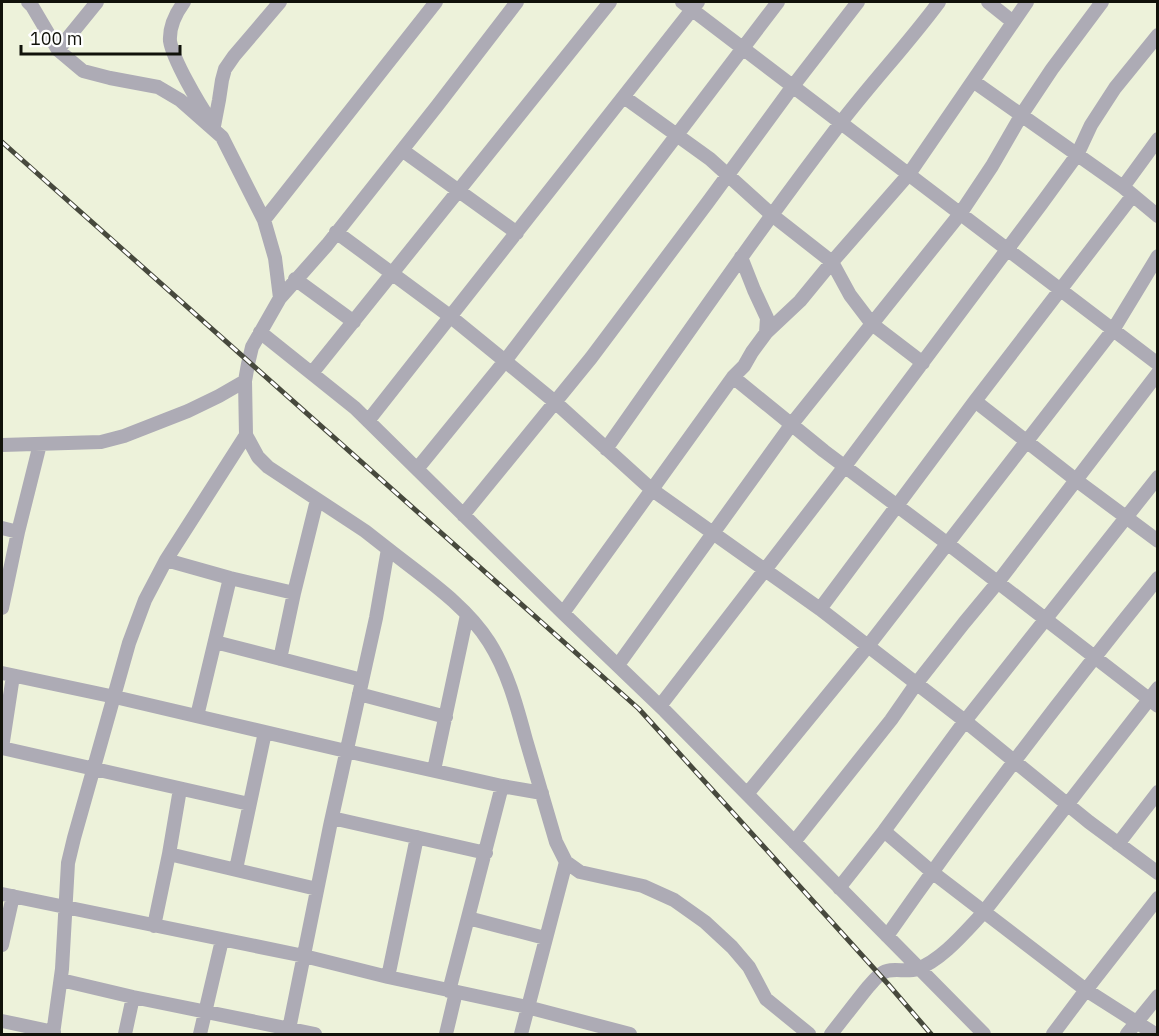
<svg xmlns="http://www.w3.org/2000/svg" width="1159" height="1036" font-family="'IBM Plex Sans',sans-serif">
	<rect width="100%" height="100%" fill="#edf2da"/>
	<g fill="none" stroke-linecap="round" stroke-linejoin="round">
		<path stroke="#adabb5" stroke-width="14" d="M28,2L32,6L58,50L83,71L110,78L158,87L180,100L222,137L264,220L275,258L280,298
			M184,2C176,13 169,26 170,41C173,60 199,104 210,120
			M682,2L1158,364
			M988,2L1013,22
			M58,50L97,2
			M973,81L1123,187L1158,216
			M624,97L710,159L772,215L832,262L850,295L872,324L923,363
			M214,126L219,100L222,80L225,69L234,56L280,2
			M402,150L517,233
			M1123,187L1158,139
			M264,220L436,2
			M336,232L451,317L505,361L555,402L651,489L820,609L965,721L1089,822L1158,873
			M741,257L754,290L767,318L766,333
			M295,279L354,322
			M260,332L355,408L563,613L665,711L984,1034
			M312,373L610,2
			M733,377L824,451L948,544L1158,706
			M975,401L1076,480L1158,541
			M368,421L698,2
			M2,445L101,442L124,436L188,411L219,396L245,381
			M606,449C683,340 758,231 839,125C871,83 908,44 939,2
			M417,469L505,361L778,2
			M463,515L591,358L708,202L793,86L858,2
			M2,528L18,532
			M388,549C423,577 465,604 489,642C508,672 517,707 526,740C536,774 546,808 556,842L566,862L580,872L643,886L674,900L705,922L732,947L749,967L766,999L809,1034
			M166,560L230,578L294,593
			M2,608L18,532L40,444
			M820,609L975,401L1133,195
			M563,613L733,377L744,366L752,352L766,333L800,301L832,262L909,174L1027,2
			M215,642L362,680
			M280,659L294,593L317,500
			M618,665L791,425L960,214L992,166L1022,114L1052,69L1102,2
			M2,673L115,697L346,751L502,786L542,793
			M359,694L446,717
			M660,706L845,466L1042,203L1077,155L1091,125L1115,88L1158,35
			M197,716L230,578
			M2,748L249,804
			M2,748L13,676
			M434,770L467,615
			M747,794L868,646L1113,330L1158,256
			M332,818L486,853
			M884,831L932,872L1086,990L1155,1034
			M794,842L891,720L916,684L964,623L998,582L1158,373
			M1118,844L1158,792
			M169,854L317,889
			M236,869L265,732
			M839,888L884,831L965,721L1158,477
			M2,894L304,956L388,977L527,1007L630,1034
			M468,918L545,938
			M154,926L169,854L180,789
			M887,936C973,813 1064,694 1158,578
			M2,945L13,896
			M388,977L417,837
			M61,980L133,997L315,1034
			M449,991L502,786
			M2,1021L54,1032
			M53,1034L62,969L68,863L74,838L129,643L145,600L166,560L246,435
			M125,1034L133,997
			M200,1034L222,940
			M288,1034L330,826L376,618L388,549L365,531L268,467L258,457L246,435L245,381L248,364L252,347L280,298L327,245L437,106L517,2
			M446,1034L456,992
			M521,1034L566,862
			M831,1034C843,1019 855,1003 868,987C872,983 876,977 881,974C891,966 905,973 917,969C942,960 965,932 983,913L1158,688
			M1053,1034L1086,990L1158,898
			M1127,1034L1158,996"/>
		<defs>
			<path id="rail" d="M2,142L639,709L888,984L931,1034"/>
		</defs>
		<use href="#rail" stroke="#47493d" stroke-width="5"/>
		<use href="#rail" stroke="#fff" stroke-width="3" stroke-dasharray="9" stroke-linecap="butt"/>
	</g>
	<rect width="1159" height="1036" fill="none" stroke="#11120a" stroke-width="6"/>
	<path d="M21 45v9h159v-9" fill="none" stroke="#11120a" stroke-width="3"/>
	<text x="30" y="45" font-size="18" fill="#11120a" stroke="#ffffff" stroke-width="4.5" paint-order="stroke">100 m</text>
</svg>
